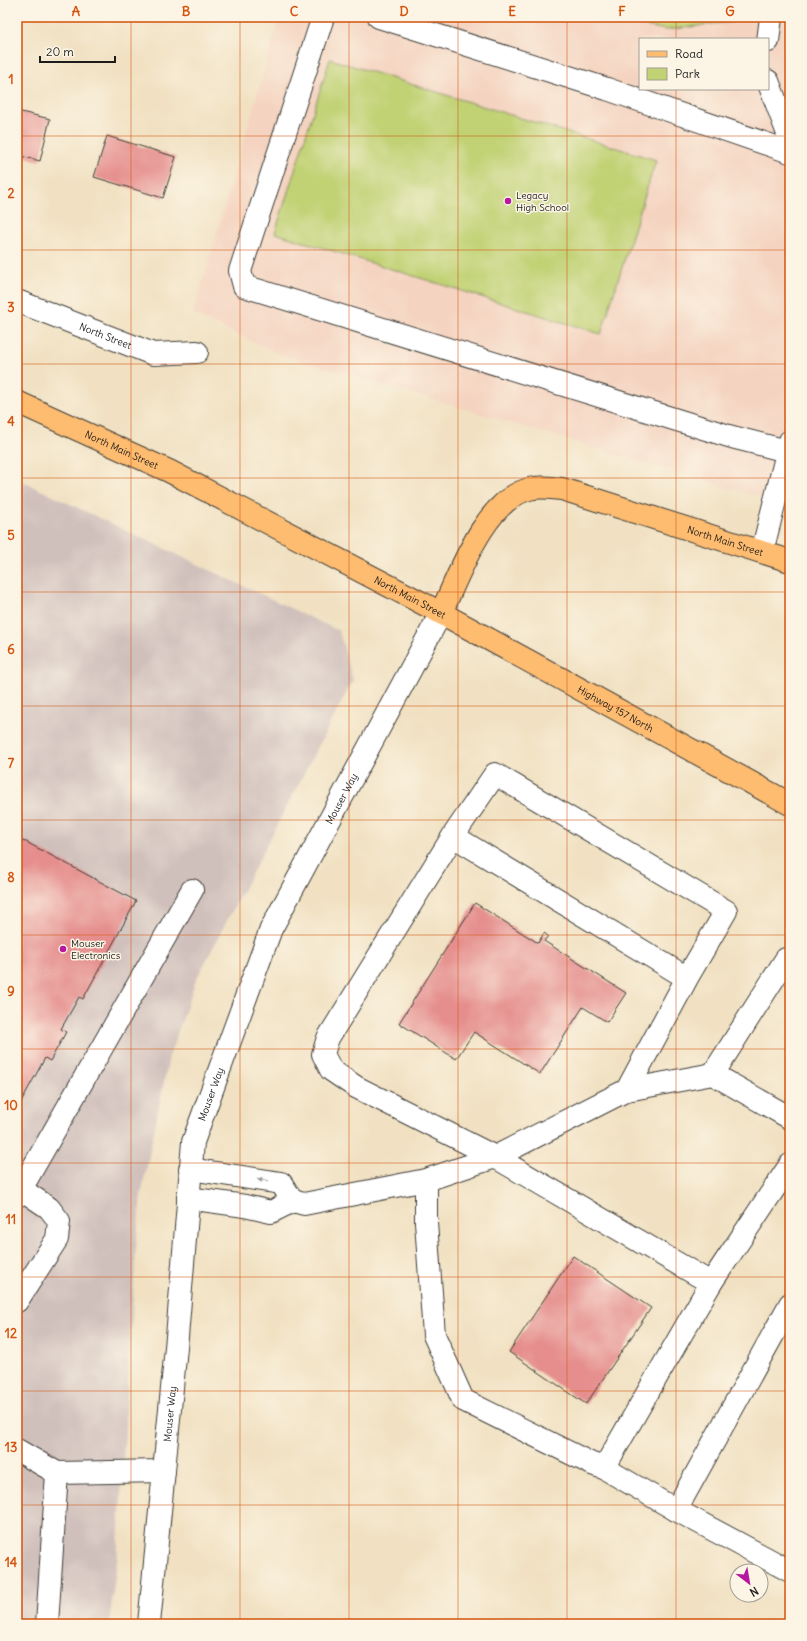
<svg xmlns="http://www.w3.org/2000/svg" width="807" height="1641" font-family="Delius,sans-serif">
	<rect width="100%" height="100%" fill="#fcf5e5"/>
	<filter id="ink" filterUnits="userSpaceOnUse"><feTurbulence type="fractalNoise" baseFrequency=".025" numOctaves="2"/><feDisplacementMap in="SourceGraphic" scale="8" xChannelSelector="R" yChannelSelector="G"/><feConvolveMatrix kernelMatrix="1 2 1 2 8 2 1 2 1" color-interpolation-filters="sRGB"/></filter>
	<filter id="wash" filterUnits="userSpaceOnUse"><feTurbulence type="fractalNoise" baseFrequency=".012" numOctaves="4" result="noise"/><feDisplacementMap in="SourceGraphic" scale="16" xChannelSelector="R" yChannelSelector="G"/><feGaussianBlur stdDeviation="0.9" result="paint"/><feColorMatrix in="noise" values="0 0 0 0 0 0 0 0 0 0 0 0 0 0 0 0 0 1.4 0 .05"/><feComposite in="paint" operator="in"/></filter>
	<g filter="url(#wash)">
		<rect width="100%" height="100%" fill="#f1e1c2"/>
		<path fill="#f4d3c0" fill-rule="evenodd" d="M280,17H790V506L280,354L193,314ZM640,39H768V89H640Z"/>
		<path fill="#d0c0bc" d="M17,479L339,631L353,680L196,980L169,1057L141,1195L136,1249L117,1561L109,1624H17Z"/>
		<path fill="#c1d275" stroke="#6e7748" d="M595,17H737L738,21L666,30Z
			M330,59L656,160L601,334L275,233Z"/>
		<g id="blocks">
			<path fill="#e58e8d" d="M17,111L50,119L40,161L17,155Z
				M107,136L176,157L163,198L94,177Z
				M17,837L136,901L83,999L79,997L61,1029L66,1032L50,1061L45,1058L17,1109Z
				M475,903L538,943L544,933L548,936L544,941L626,993L607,1022L583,1007L540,1074L474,1032L456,1059L399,1023Z
				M573,1256L651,1308L586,1404L509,1352Z"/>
		</g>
	</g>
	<g filter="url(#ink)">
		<use href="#blocks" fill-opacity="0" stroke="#3c3a35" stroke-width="1"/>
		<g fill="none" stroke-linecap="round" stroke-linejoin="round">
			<defs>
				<g id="minor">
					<path d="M323,17L240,271L244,286L732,437L787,451"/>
					<path d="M379,17L607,89L790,152"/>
					<path d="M768,41L771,17"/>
					<path d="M768,81L790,139"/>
					<path id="s1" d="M17,301L153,354L197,352"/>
					<path d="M762,552L790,441"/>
					<path d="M453,836L687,978L726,911L495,774L453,836L328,1038L323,1054L331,1070L356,1087L495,1157L627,1090L687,978"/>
					<path d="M713,1074L790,1118"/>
					<path d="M627,1090L713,1074L786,959L790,962"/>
					<path d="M190,1169L281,1183L293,1201L304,1204L426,1180V1222L434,1335L463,1400L592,1464L604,1468L711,1283L790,1165"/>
					<path d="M426,1180L495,1157L711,1283"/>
					<path d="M17,1196L192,890"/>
					<path d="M188,1198L245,1206L271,1212L293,1201"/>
					<path d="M17,1301L57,1239L59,1221L49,1208L21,1189"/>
					<path d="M17,1450L57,1473L164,1471"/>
					<path d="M604,1468L676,1510L790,1571"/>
					<path d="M676,1510L790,1304"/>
					<path d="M47,1624L57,1473"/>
					<path id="s2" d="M149,1624L177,1337L193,1142L271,929L441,613"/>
				</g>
				<g id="major">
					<path id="s3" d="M17,402L169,471L441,613L790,804"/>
					<path id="s4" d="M441,613C459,575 484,501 529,489C540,486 551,488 562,489L790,561"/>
				</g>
			</defs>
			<use href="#minor" stroke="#3c3a35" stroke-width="24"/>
			<use href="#major" stroke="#3c3a35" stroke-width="24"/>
			<use href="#minor" stroke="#fff" stroke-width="22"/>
			<use href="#major" stroke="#febc70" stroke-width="22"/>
		</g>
		<defs><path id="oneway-solid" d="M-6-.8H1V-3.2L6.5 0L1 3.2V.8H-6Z"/></defs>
		<use fill="#999" href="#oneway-solid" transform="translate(263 1180) rotate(-171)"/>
	</g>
	<path fill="none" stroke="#d4530e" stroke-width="1" stroke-opacity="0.55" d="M131,17V1624M240,17V1624M349,17V1624M458,17V1624M567,17V1624M676,17V39M676,89V1624M17,136H790M17,250H790M17,364H790M17,478H790M17,592H790M17,706H790M17,820H790M17,935H790M17,1049H790M17,1163H790M17,1277H790M17,1391H790M17,1505H790"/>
	<g fill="#b5179e" stroke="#fcf5e5" stroke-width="1.5">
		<circle cx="508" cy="201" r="4"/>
		<circle cx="63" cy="949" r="4"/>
	</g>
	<g text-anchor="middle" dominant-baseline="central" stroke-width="3" stroke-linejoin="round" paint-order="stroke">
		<g font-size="10" fill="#1c1c1c" stroke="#fcf5e5" text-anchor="start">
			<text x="516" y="195">Legacy<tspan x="516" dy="12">High School</tspan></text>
			<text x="71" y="943">Mouser<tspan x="71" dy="12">Electronics</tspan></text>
		</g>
		<g font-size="10" fill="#1c1c1c" stroke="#fcf5e5">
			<text stroke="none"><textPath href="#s1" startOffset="95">North Street</textPath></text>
			<text stroke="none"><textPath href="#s3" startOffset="115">North Main Street</textPath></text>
			<text stroke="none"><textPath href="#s4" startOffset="361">North Main Street</textPath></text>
			<text stroke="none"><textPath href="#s3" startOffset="439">North Main Street</textPath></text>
			<text stroke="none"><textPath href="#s3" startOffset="673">Highway 157 North</textPath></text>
			<text stroke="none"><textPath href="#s2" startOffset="859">Mouser Way</textPath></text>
			<text stroke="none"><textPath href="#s2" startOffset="535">Mouser Way</textPath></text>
			<text stroke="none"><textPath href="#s2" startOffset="211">Mouser Way</textPath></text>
		</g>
	</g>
	<rect width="807" height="1641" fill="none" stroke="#fcf5e5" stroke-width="44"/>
	<rect x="639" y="38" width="130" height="52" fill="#fcf5e5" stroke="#a29e95"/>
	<rect x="647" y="51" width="20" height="6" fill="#febc70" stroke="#a29e95"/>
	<text x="675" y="58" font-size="12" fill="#1c1c1c">Road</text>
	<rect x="647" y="68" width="20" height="12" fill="#c1d275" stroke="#a29e95"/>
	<text x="675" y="78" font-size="12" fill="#1c1c1c">Park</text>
	<g transform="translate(749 1583) rotate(149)"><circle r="19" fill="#fcf5e5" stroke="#a29e95"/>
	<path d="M0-3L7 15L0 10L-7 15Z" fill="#b5179e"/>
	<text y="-6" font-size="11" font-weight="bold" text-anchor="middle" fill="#1c1c1c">N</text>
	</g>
	<path d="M40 56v6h75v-6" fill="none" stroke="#1c1c1c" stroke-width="2"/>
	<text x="46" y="56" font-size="12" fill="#1c1c1c" stroke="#fcf5e5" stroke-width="3" paint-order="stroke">20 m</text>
	<rect x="22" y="22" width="763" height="1597" fill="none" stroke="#d4530e" stroke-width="1.5"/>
	<g font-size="13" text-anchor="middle" font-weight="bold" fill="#d4530e">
		<text x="76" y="16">A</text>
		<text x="186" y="16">B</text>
		<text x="294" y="16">C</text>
		<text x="404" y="16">D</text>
		<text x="512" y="16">E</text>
		<text x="622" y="16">F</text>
		<text x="730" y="16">G</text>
		<text x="11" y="84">1</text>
		<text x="11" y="198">2</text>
		<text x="11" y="312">3</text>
		<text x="11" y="426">4</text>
		<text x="11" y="540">5</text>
		<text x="11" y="654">6</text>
		<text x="11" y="768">7</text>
		<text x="11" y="882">8</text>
		<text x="11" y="996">9</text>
		<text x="11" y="1110">10</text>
		<text x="11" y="1224">11</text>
		<text x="11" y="1338">12</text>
		<text x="11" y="1452">13</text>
		<text x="11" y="1567">14</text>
	</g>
</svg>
